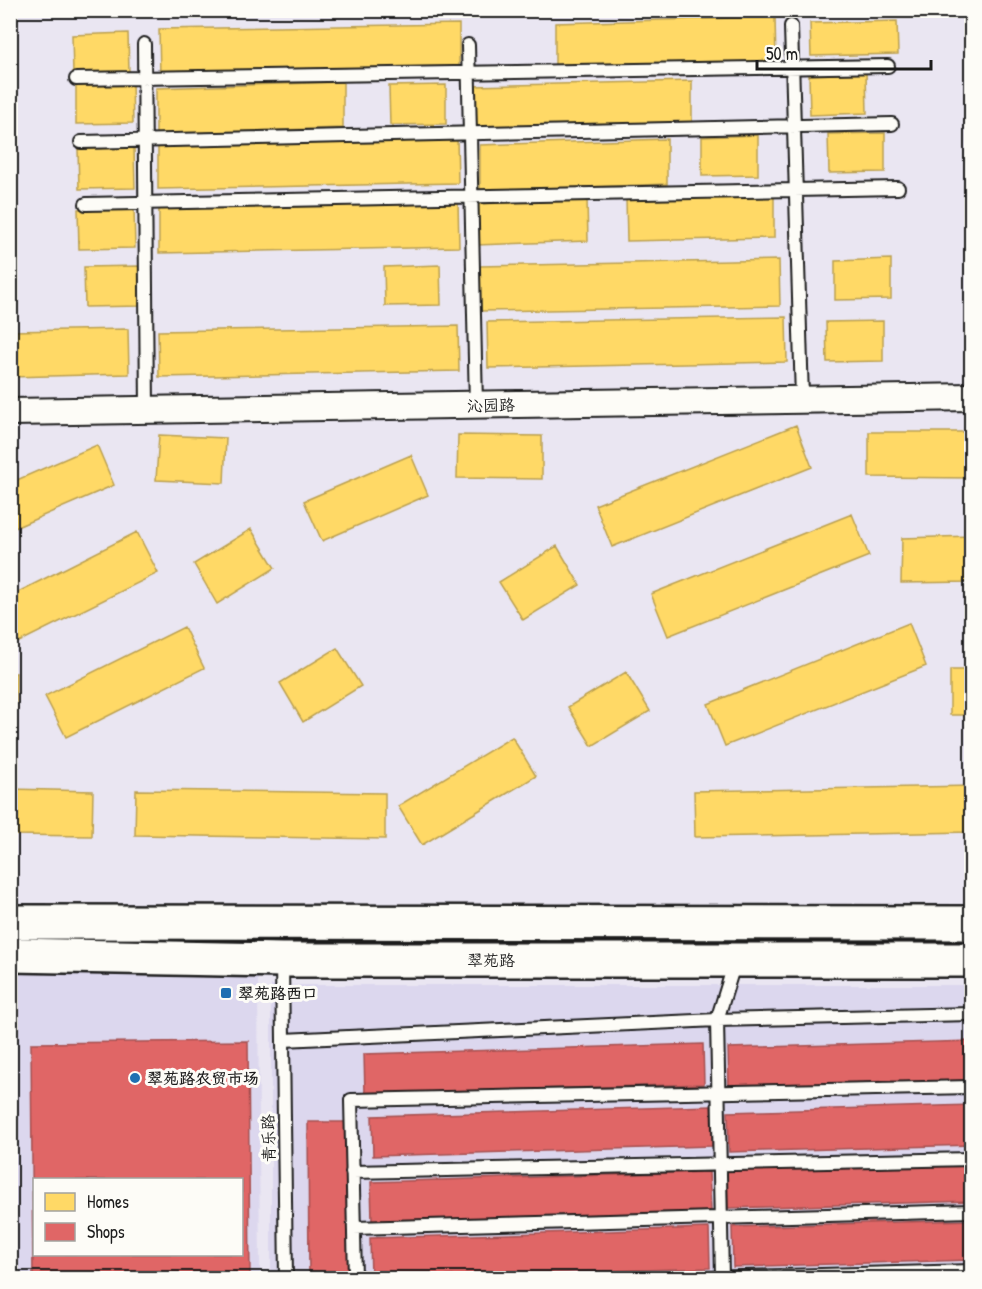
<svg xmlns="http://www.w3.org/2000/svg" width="982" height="1289" font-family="'Patrick Hand','LXGW WenKai TC',sans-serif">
	<rect width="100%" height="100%" fill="#eae6f2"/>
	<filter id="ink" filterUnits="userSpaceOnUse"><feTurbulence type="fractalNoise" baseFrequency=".0167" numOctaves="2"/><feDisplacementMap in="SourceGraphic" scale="12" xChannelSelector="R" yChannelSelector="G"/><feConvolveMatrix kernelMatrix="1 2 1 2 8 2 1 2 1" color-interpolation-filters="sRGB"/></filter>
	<g filter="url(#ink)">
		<path fill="#dcd7ee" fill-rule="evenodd" d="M10,972L258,977L260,1278H12ZM34,1180H242V1254H34Z
			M271,985H971V1278H271Z"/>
		<path fill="#ffd966" stroke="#bba050" stroke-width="1.5" d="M775,17L776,63L555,68V23Z
			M897,21L898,54L811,56L810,23Z
			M459,24V69L160,75L159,29Z
			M128,33L129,73L73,74L72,35Z
			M866,73L867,113L810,115L809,75Z
			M692,81V127L472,132V86Z
			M343,82V128L156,134V88Z
			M132,83L133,123L76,124V85Z
			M446,85V124L390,125L389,86Z
			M885,133V172L829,173L828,134Z
			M758,135V175L702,176V137Z
			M457,137L458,183L158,189V143Z
			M667,139V184L480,191V145Z
			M134,148L135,188L79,189L78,149Z
			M774,196V238L627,241L626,199Z
			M587,200L588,241L476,245L475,204Z
			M458,202L459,247L159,253V207Z
			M134,208L135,248L79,249L78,209Z
			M891,259V299L835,300V261Z
			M779,260L780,306L480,311V266Z
			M440,265L441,305L385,306L384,267Z
			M140,266L141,306L85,307L84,267Z
			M786,317L787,362L488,368L487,322Z
			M883,321V361L827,362L826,322Z
			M458,326L459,371L159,377L158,331Z
			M128,329L129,374L10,377V331Z
			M796,425L812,467L612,547L595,505Z
			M869,432H972V478L869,477Z
			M159,435L226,438L224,483L156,480Z
			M458,435L542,436V479L457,478Z
			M97,445L114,485L10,530V483Z
			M411,455L428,495L322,541L304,501Z
			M852,514L869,556L668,636L651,594Z
			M251,529L275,568L217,604L194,564Z
			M137,532L158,573L19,642L10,625V596Z
			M972,536V582L901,583L902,538Z
			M557,546L580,585L523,620L499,582Z
			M909,623L926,666L725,746L708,704Z
			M184,627L204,668L66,737L45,696Z
			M337,648L361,686L303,722L280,683Z
			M950,670H972V715H950Z
			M626,672L650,711L592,746L568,707Z
			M16,673V719H10V674Z
			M512,737L536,776L422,845L398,806Z
			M972,786V832L695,837L694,791Z
			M10,789L93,791L92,836L10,835Z
			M136,790L385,793V839L135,835Z"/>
		<path fill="#e06666" stroke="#a55050" stroke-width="1.5" fill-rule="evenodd" d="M248,1041L250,1278H33L31,1043ZM34,1180H242V1254H34Z
			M972,1041V1081L729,1088L728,1048Z
			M703,1044L704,1084L365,1094L364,1054Z
			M972,1105V1145L729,1152L728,1112Z
			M711,1106L712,1146L373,1156L372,1116Z
			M308,1122H351L352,1278H309Z
			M972,1161V1201L728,1208L727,1169Z
			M709,1172L711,1211L372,1221L371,1182Z
			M972,1220V1260L733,1267L732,1227Z
			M709,1228L710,1268L371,1278L370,1238Z"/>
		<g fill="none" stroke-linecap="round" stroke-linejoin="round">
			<defs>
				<path id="service" d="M791,26L802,399
					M144,44L147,410
					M468,45L476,405
					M76,79L888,66
					M81,142L892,124
					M86,204L898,188
					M282,961L286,1278
					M283,1040L717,1020L972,1014
					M352,1172L972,1159
					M354,1228L972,1211
					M355,1278L351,1100L972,1087
					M705,1278L972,1271
					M722,1278L717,1020L735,962"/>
				<path id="minor" d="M10,412L972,397"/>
				<path id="secondary" d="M10,922L972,923
					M10,955L282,960H972"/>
			</defs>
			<use href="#service" stroke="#1c1c1c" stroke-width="16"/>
			<use href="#minor" stroke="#1c1c1c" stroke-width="30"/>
			<use href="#secondary" stroke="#1c1c1c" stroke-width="38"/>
			<use href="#service" stroke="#fdfcf7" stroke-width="12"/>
			<use href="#minor" stroke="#fdfcf7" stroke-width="26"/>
			<use href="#secondary" stroke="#fdfcf7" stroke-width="33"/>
		</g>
	</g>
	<g fill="#1f6fb2" stroke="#fdfcf7" stroke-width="2">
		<rect x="220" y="987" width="12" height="12" rx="3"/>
		<circle cx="135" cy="1078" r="6"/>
	</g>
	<g text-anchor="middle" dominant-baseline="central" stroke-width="6" stroke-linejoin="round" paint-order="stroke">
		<g font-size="16" fill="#1c1c1c" stroke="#fdfcf7">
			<text transform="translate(491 405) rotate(-1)">沁园路</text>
			<text x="491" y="960">翠苑路</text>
			<text transform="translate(268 1138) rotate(-91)">青乐路</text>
		</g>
		<g font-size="16" font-weight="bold" fill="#1c1c1c" stroke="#fdfcf7" text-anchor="start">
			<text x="238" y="993">翠苑路西口</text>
			<text x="147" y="1078">翠苑路农贸市场</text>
		</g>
	</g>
	<rect width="982" height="1289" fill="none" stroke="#fdfcf7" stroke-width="36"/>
	<rect x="18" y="18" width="946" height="1253" fill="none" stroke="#1c1c1c" stroke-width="2" filter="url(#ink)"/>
	<rect x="33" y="1178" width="210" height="78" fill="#fdfcf7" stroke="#a3a29f" stroke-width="1.5"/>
	<rect x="45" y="1193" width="30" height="18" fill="#ffd966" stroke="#a3a29f" stroke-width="1.5"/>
	<text x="87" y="1208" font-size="18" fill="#1c1c1c">Homes</text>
	<rect x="45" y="1223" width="30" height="18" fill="#e06666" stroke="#a3a29f" stroke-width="1.5"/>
	<text x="87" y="1238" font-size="18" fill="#1c1c1c">Shops</text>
	<path d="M757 60v9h174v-9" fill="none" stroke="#1c1c1c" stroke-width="3"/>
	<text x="766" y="60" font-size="18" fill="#1c1c1c" stroke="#fdfcf7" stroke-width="4.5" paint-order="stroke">50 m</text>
</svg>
